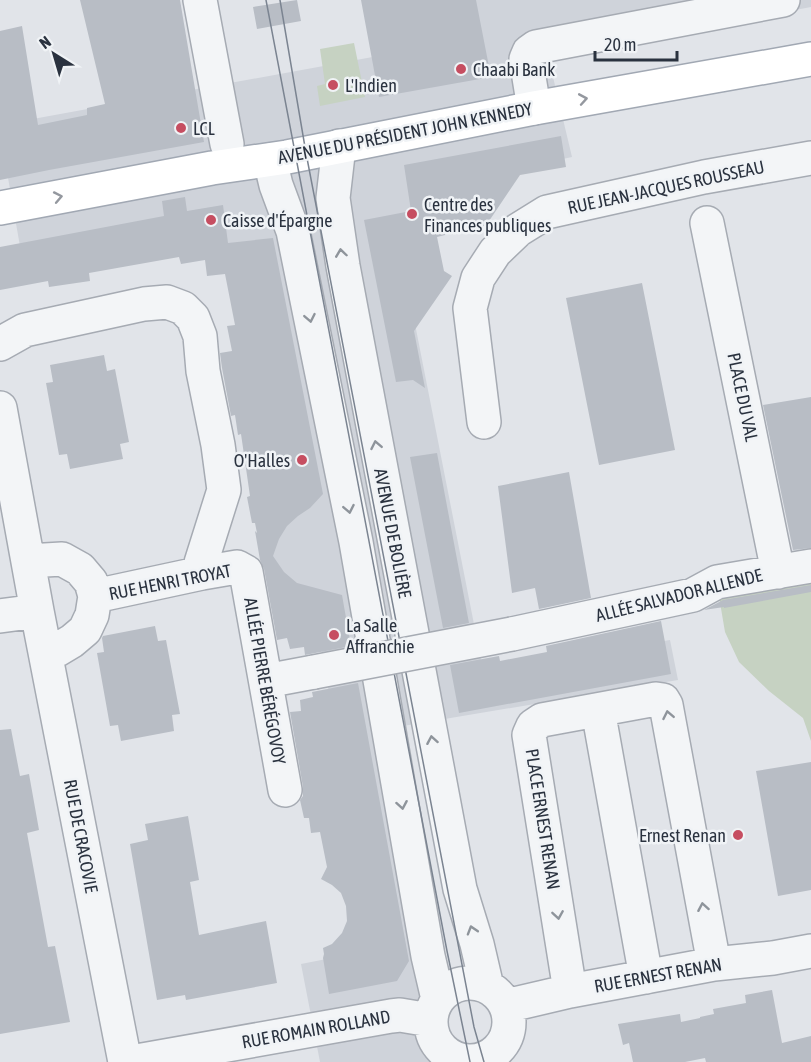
<svg xmlns="http://www.w3.org/2000/svg" width="811" height="1062" font-family="'Asap Condensed',sans-serif">
	<rect width="100%" height="100%" fill="#e1e4e9"/>
	<path fill="#cfd3da" d="M428,0H811V7L548,56L572,157L445,184L403,263L483,670L670,640L678,680L397,727L446,1062H320L301,964L357,953L370,930L315,612L276,580L266,530L249,281L183,219L21,252L0,132V125L389,54Z"/>
	<path fill="#c6d2c2" d="M354,43L365,97L320,106L317,86L325,84L320,49Z
		M811,568V741L803,718L769,691L739,662L725,632L717,585Z"/>
	<path fill="#b8bdc5" d="M80,0H180L204,142L49,170L0,180V31L22,26L38,125L87,115V108L105,104Z
		M297,0L301,21L257,29L253,7Z
		M361,0H476L491,77L379,97Z
		M561,136L566,167L520,175L485,227L478,222L444,229L445,235L437,237L444,271L452,276L414,331L425,388L413,380L396,382L364,220L411,211L404,165Z
		M185,197L187,211L223,205L228,243L273,238L323,494L310,508L298,516L287,526L279,539L273,556L284,572L297,583L342,595L351,646L305,655L304,647L290,649L287,638L277,640L264,569L260,560L255,531L257,533L255,523H252L247,497L250,496L241,434L238,435L235,415L231,416L222,368L220,353L232,351L227,326L235,325L225,274L207,276L205,260L181,264L179,257L89,273L90,281L49,287L48,281L0,290V247L164,216L162,201Z
		M642,283L675,450L599,465L566,298Z
		M104,355L107,371L115,369L129,442L120,444L123,459L70,469L67,454L59,455L46,383L53,382L50,365Z
		M811,397V548L793,550L763,405Z
		M437,453L469,623L443,628L410,457Z
		M569,472L591,598L539,609L535,588L512,593L498,486Z
		M811,585V592L724,608V607L704,610L723,600Z
		M661,621L671,674L459,713L450,665L499,656L500,661L547,652L546,646Z
		M155,626L158,641L166,640L180,714L172,715L174,731L121,741L118,725L110,726L97,653L104,652L102,638L103,636Z
		M358,683L409,961L397,981L329,994L323,958L324,954L323,948L332,944L342,933L347,921L346,906L341,893L332,885L321,879L327,867L320,832L311,833L309,818H304L300,800L303,796V787L290,712L301,711L300,700L313,697L312,692Z
		M11,729L20,776L29,774L39,830L27,833L48,947L55,946L70,1022L0,1034V730Z
		M811,762V890L778,896L756,771Z
		M188,816L199,880L190,882L199,935L266,921L277,983L186,1000L185,995L157,1000L130,844L148,840L145,824Z
		M772,990L782,1043L811,1036V1062H706L705,1058L685,1062H633L629,1043L623,1045L618,1024L680,1014L681,1022L700,1018V1017L714,1014L713,1009L746,1003L745,995Z"/>
	<g fill="none" stroke-linecap="round" stroke-linejoin="round">
		<defs>
			<path id="minor" d="M200,0L227,144
				M534,108L526,59L529,52L536,47L783,0
				M339,146L333,198L343,266L460,889L477,944L487,987
				M270,160L276,185L293,231L356,542L428,956L438,999
				M707,223L778,572
				M0,344L25,330L144,304L167,302L183,308L193,318L200,336L203,371L218,445L224,490L201,563L202,573
				M0,408L37,611L125,1062
				M484,422L470,308L478,278L495,252L518,230L547,212L704,177L811,158
				M28,561L62,559L80,569L91,582L95,596L92,615L85,630L72,641L57,650L45,651
				M95,596L202,573L237,567L246,572L285,790
				M0,616L37,611
				M512,634L693,595L717,582L811,566
				M266,681L314,672
				M598,710L646,977
				M431 1022a39 39 0 1 1 78 0a39 39 0 1 1-78 0Z
				M570,991L529,735L533,726L542,720L656,699L663,700L666,705L714,964
				M506,1006L570,991L714,964L773,958L811,951
				M131,1062L391,1016L400,1015L430,1020"/>
			<path id="major" d="M0,208L212,168L287,157L534,108L811,59"/>
		</defs>
		<use href="#minor" stroke="#a6abb3" stroke-width="36"/>
		<use href="#major" stroke="#a1a8b3" stroke-width="36"/>
		<use href="#minor" stroke="#f3f5f7" stroke-width="33"/>
		<use href="#major" stroke="#fff" stroke-width="33"/>
		<path stroke="#7b8491" stroke-width="1.5" d="M266,0L447,951L470,1062
			M280,0L306,153L474,1027L484,1062"/>
		<defs>
			<path id="minor-bridge" d="M314,672L512,634"/>
		</defs>
		<use href="#minor-bridge" stroke="#a6abb3" stroke-width="36" stroke-linecap="butt"/>
		<use href="#minor-bridge" stroke="#f3f5f7" stroke-width="33"/>
	</g>
	<defs><path id="oneway-chevron" d="M-2-3.5L2.5 0L-2 3.5" fill="none" stroke-width="1.6" stroke-linecap="round" stroke-linejoin="round" transform="scale(1.5)"/></defs>
	<g stroke="#94989f">
		<use href="#oneway-chevron" transform="translate(583 99) rotate(-10)"/>
		<use href="#oneway-chevron" transform="translate(58 197) rotate(-11)"/>
	</g>
	<g stroke="#8e949b">
		<use href="#oneway-chevron" transform="translate(341 253) rotate(-98)"/>
		<use href="#oneway-chevron" transform="translate(310 318) rotate(79)"/>
		<use href="#oneway-chevron" transform="translate(376 445) rotate(-101)"/>
		<use href="#oneway-chevron" transform="translate(349 509) rotate(79)"/>
		<use href="#oneway-chevron" transform="translate(668 715) rotate(-101)"/>
		<use href="#oneway-chevron" transform="translate(432 740) rotate(-100)"/>
		<use href="#oneway-chevron" transform="translate(402 805) rotate(80)"/>
		<use href="#oneway-chevron" transform="translate(703 907) rotate(-100)"/>
		<use href="#oneway-chevron" transform="translate(558 915) rotate(81)"/>
		<use href="#oneway-chevron" transform="translate(472 930) rotate(-107)"/>
	</g>
	<g fill="#c64e61" stroke="#f0f3f6" stroke-width="2">
		<circle cx="461" cy="69" r="6"/>
		<circle cx="333" cy="85" r="6"/>
		<circle cx="181" cy="128" r="6"/>
		<circle cx="412" cy="214" r="6"/>
		<circle cx="211" cy="220" r="6"/>
		<circle cx="302" cy="460" r="6"/>
		<circle cx="334" cy="635" r="6"/>
		<circle cx="738" cy="835" r="6"/>
	</g>
	<g text-anchor="middle" dominant-baseline="central" stroke-width="5" stroke-linejoin="round" paint-order="stroke">
		<g font-size="18" fill="#2a323f" stroke="#f0f3f6" text-anchor="start">
			<text x="473" y="69">Chaabi Bank</text>
			<text x="345" y="85">L'Indien</text>
			<text x="193" y="128">LCL</text>
			<text x="424" y="204">Centre des<tspan x="424" dy="21">Finances publiques</tspan></text>
			<text x="223" y="220">Caisse d'Épargne</text>
			<text x="290" y="460" text-anchor="end">O'Halles</text>
			<text x="346" y="625">La Salle<tspan x="346" dy="21">Affranchie</tspan></text>
			<text x="726" y="835" text-anchor="end">Ernest Renan</text>
		</g>
		<g font-size="18" fill="#2a323f" stroke="#f0f3f6">
			<text transform="translate(405 133) rotate(-11)">AVENUE DU PRÉSIDENT JOHN KENNEDY</text>
			<text transform="translate(666 187) rotate(-12)">RUE JEAN-JACQUES ROUSSEAU</text>
			<text transform="translate(743 397) rotate(78)">PLACE DU VAL</text>
			<text transform="translate(393 533) rotate(79)">AVENUE DE BOLIÈRE</text>
			<text transform="translate(170 582) rotate(-11)">RUE HENRI TROYAT</text>
			<text transform="translate(679 595) rotate(-14)">ALLÉE SALVADOR ALLENDE</text>
			<text transform="translate(265 681) rotate(80)">ALLÉE PIERRE BÉRÉGOVOY</text>
			<text transform="translate(543 819) rotate(81)">PLACE ERNEST RENAN</text>
			<text transform="translate(81 836) rotate(79)">RUE DE CRACOVIE</text>
			<text transform="translate(658 975) rotate(-10)">RUE ERNEST RENAN</text>
			<text transform="translate(316 1029) rotate(-10)">RUE ROMAIN ROLLAND</text>
		</g>
	</g>
	<g transform="translate(54 54) rotate(323)" stroke="#f0f3f6" stroke-width="4.5" paint-order="stroke">
	<path d="M0-4.5L10 22L0 15L-10 22Z" fill="#2a323f"/>
	<text y="-9" font-size="16" font-weight="bold" text-anchor="middle" fill="#2a323f">N</text>
	</g>
	<path d="M595 51v9h82v-9" fill="none" stroke="#2a323f" stroke-width="3"/>
	<text x="604" y="51" font-size="18" fill="#2a323f" stroke="#f0f3f6" stroke-width="4.5" paint-order="stroke">20 m</text>
</svg>
